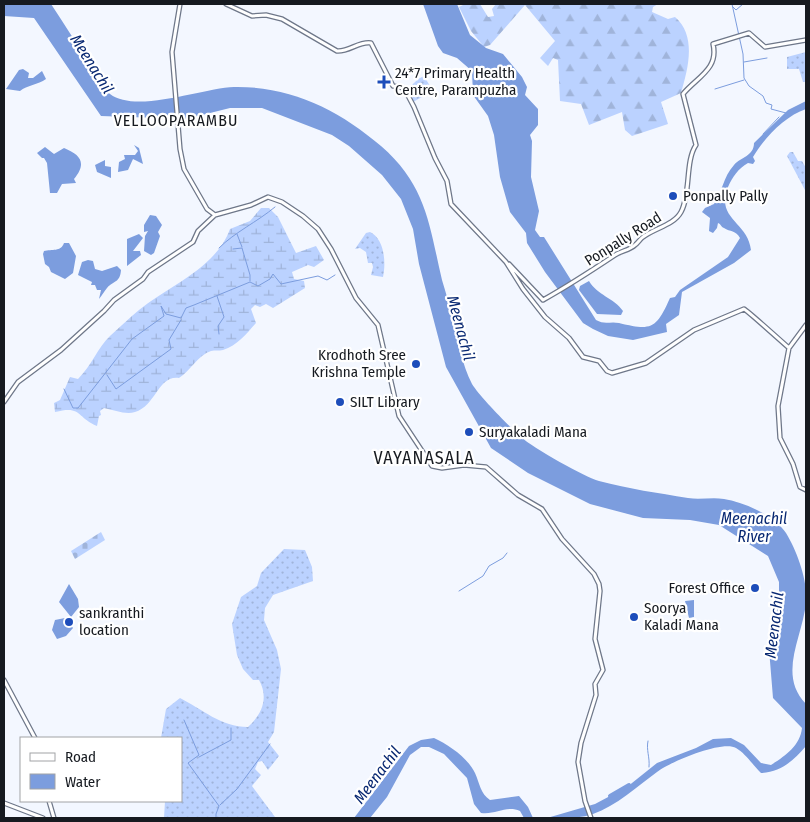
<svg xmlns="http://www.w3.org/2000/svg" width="810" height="822" font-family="'Fira Sans Condensed',sans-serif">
	<defs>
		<pattern id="grass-dots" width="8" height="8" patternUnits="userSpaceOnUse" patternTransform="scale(1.25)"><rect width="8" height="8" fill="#bbd2ff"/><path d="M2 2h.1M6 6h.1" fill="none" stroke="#a0b4da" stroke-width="1.8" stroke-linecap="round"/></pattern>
		<pattern id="forest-firs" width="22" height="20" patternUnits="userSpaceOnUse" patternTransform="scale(1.25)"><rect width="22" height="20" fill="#bbd2ff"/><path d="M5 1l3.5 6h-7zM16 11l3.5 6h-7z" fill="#a0b4da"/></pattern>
		<pattern id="wetland-marsh" width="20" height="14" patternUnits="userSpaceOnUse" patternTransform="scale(1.25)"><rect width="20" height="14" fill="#bbd2ff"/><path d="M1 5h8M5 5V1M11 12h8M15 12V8" fill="none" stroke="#a0b4da"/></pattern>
		<pattern id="cemetery-stones" width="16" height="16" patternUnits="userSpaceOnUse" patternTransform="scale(1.25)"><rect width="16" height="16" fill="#bbd2ff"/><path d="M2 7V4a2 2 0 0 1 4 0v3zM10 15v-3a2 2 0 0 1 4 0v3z" fill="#a0b4da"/></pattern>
	</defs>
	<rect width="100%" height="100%" fill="#f3f7ff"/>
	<path fill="url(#grass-dots)" d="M806,52V82H803L799,69H787V57Z
		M424,76L433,91L413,102L407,90L418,79Z
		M790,152H793L798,161H802L806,168V192L787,156Z
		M370,232C385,239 386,264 383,277L371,275L373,267L372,263H368L366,252L360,248L355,249L366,233Z
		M284,549L305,550L312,567L313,581L273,595L265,608L264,620L277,650L281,669L274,732L268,742L279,756L268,770L262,761L258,762L255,769L261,775L252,786L275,817L164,818L165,801H181V738H161L166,709L180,698C202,709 221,727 248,727C262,714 269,698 259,680H253L243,669L237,655L232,624L241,597L257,586L261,573Z"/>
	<path fill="url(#forest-firs)" d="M465,4H480L488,17L494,16L492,9L496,4H658L653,7L652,12L668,19L675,17C697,36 688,69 681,93L661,102L668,124L632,136L625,130L622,112L589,125L581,104L560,101L558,60L553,58L548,66L540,58L555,41L525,5L490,45L484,47L471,31L459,7Z"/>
	<path fill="url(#wetland-marsh)" d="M261,208H269L278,217L296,253L316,246L324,260L314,267L308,265L292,272L294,279L304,281L305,288L273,308L266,304L260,307L255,305L251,309L256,323C247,333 237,346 223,350C219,351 215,350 211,351C198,355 190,371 179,378C158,375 156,406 135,412C126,415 114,410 104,408L100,411L101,415L99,416L97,426C76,417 82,405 55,412L54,403L60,400L70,377L78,379C92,365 98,347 110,336C120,327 129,318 139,310C169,286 216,268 230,229L250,221Z"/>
	<path fill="url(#cemetery-stones)" d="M101,532L105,540L75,559L71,551Z"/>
	<path fill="#7c9dde" d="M4,4H51C63,22 75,41 87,60C94,71 99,86 110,94C136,114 203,88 234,87C291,86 339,110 381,146C427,186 429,225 442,280C446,293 450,307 453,320C458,342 462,364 472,384C480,397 509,426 521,437C533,448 585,477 599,481C629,489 658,493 688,498C700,500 712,497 724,499C744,502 775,516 786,533C797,551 808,581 806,602C803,637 777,674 806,704V746C793,761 781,772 761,773C753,765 745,753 736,748C722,740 670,762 657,772C638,786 616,806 593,814C578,819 563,818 547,818L595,804L627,787L657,763L696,748L713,739L731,738L744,745L761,763L771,765C785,756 800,746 802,728L773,698L769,649L779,600V582L768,556L719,525L690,520L643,518L590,504L528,473L491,448L446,367L419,264L413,229L401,199L382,175L349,146L332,135L262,108H230L186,119L101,116L34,18L4,16Z
		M423,4H457L470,35L486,48L503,54L522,77L527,87L525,95L538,109V125L530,135L532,141L531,177L539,211L535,230L540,237H544L596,320C605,325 610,321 619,323C652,331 656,329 670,298L675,297L680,290L728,257L740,238C736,230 730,232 724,228C721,227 721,224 718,223L717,228L713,233L709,231L710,218L702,212L705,208L714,204C722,193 723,177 734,165C741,157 754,156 754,143L788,110L806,101V109C785,116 764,138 753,157L755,161L753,164L748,163C738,169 733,176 728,187C715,219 748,222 751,250L734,263L682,292L679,315L666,324L667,332L633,340L608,336L593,329L583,323L545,272L527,243L526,233L510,212L500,177L494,135L488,116L473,95L472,71L457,58L443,53L438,46Z
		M23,69L29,73L28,78H33L42,71L46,79C38,85 27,85 20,91L6,89L19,70Z
		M134,145L139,148L143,164L133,159L128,170L118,172L119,162L125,159L124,155H135L138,151Z
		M45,147L54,154L64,148C81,155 87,163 74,179L76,183L62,184L57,193H50L47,163L44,158H42L37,153Z
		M105,160V166L111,167V178L97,172L95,165Z
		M150,215L156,216L162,225L158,232L160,236L154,253L151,255L144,251L145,236L148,231L144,232V225Z
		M139,234L143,238L133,251H140L141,255L127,266V239Z
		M64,243H69L76,256L73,273L65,279L51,272L49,267L45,264L43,254L44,251C52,249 61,252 64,243Z
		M88,260L93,261L95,269L102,271L117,266L121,270C120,283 114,280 107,288C104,292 102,295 99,299L101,290H97L95,285H91L92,282L78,275L82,262Z
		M589,281C597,295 614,298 623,311L621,315L597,314L579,290L580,286Z
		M69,584L78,599L79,607L71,617L59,602Z
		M694,600V617L689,618L685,601Z
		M65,618L73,628L66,636L57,639L52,630L55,620Z
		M434,738C449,745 468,758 475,773C480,784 480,793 490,800L519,796L528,807L533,818H524L520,811C506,805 496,815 481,813L474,804L467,778L444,754L429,747H421L410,755L387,797L370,818H354L409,746L421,740Z"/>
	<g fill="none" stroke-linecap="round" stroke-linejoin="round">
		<path stroke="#7c9dde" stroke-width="1" d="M732,4L743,54L744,78L749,86L763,96L766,103L772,105L771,109L786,113
			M733,7L736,10L743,4
			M744,62L767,58
			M715,89L744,80
			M763,134L779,117
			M237,234L242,247
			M219,248C235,232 257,222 275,207
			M233,249L242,248L250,275V281
			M217,296L224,317L218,326L219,334
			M107,375L116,389L171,349L169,340L181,320
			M64,389L73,408H78L132,339L164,316L161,306L166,314L181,318L186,308L194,305L250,282L258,286L270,279L273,274L281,284L318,276L327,280L335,275
			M459,591L483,576L489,566L503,558L507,553
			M184,720L199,755L188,763L219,806L216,814V818
			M648,741C646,750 650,757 649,767
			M199,757L231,740V728
			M220,805L237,789L270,744"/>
		<path stroke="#7c9dde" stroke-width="4" d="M610,796L629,785"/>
		<defs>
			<path id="secondary" d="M180,4L172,52L180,149L184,169L207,209L215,215
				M226,4L252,16L266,15L282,19L337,51C349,52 359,41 371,43L393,86L404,88L414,107L435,158L447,181L451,204L506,262L523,289L545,317L569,338L583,357L599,361L607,371L612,373L646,363L694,330L744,309C748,311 782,342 789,348
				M509,264L543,300C568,286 591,271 615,255C621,251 630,250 635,245C638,243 640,239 643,237C655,228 674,225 681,212C691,193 685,161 696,145L683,94C697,77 719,69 713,44L749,33L765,47L806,40
				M806,325L789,348L778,406L780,438L793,464L800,487L806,490
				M4,402L18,382L61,350L104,311L114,300L143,279L148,272L193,242L198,231L215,215L251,205L268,197L282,202L303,216L318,229L331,249L356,298L378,325L399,416L432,466L442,468L464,465L486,467L518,495L542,509L562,539L594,574L599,584L600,591L595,639L603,670L595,684L596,695L581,743L578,762L585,801L591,818
				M4,680L35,738
				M49,801L54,818
				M4,803L43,818"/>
		</defs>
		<use href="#secondary" stroke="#6e7789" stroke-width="5.5"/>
		<use href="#secondary" stroke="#fff" stroke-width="3"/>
	</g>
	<g fill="#1d4dba" stroke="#fff" stroke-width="2">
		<path d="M381.5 74.5h5v5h5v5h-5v5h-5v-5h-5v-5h5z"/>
		<circle cx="673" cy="196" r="5"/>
		<circle cx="416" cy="364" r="5"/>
		<circle cx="340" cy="402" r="5"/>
		<circle cx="469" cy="432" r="5"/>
		<circle cx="755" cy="588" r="5"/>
		<circle cx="634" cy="617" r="5"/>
		<circle cx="69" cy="622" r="5"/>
	</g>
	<g text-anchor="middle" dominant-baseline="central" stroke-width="4.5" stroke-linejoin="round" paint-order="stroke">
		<g font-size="15" fill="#161a20" stroke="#fff" text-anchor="start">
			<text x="395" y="73">24*7 Primary Health<tspan x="395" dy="17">Centre, Parampuzha</tspan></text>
			<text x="683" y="196">Ponpally Pally</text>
			<text x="406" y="355" text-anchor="end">Krodhoth Sree<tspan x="406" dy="17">Krishna Temple</tspan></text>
			<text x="350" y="402">SILT Library</text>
			<text x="479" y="432">Suryakaladi Mana</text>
			<text x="745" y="588" text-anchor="end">Forest Office</text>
			<text x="644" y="608">Soorya<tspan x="644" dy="17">Kaladi Mana</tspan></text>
			<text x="79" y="613">sankranthi<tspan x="79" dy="17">location</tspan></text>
		</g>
		<g font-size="15" fill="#161a20" stroke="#fff">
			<text transform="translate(623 239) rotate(-32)">Ponpally Road</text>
		</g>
		<g font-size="16" font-style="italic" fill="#082872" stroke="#fff">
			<text transform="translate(92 64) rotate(58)">Meenachil</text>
			<text transform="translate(461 328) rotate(75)">Meenachil</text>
			<text x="754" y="518">Meenachil<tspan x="754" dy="18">River</tspan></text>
			<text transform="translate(774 625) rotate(-83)">Meenachil</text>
			<text transform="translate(377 775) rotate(-53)">Meenachil</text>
		</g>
		<g font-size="16" letter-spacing="1" fill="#161a20" stroke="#fff">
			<text x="176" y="120">VELLOOPARAMBU</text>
		</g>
		<g font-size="18" letter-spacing="1" fill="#161a20" stroke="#fff">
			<text x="424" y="458">VAYANASALA</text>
		</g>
	</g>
	<rect width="810" height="822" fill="none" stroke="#161a20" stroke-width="10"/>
	<rect x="20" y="737" width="162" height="65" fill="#ffffff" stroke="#a2a3a6"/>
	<rect x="30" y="753" width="25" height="8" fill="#ffffff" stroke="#a2a3a6"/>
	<text x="65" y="762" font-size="15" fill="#161a20">Road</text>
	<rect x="30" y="774" width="25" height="15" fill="#7c9dde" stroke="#a2a3a6"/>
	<text x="65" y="787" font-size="15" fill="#161a20">Water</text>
</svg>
